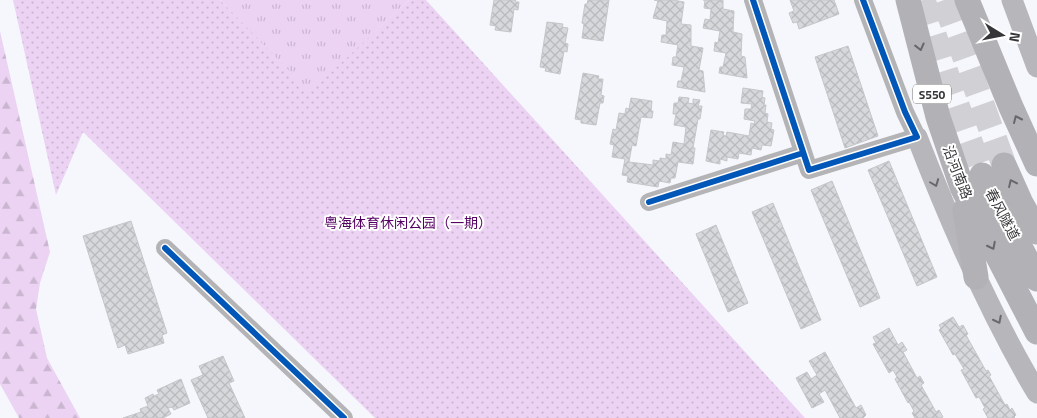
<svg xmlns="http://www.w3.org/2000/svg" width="1037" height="418" font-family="'Titillium Web','Noto Sans SC',sans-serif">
	<defs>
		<pattern id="grass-tufts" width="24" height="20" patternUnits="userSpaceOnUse" patternTransform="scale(1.25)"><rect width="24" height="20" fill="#ecd3f4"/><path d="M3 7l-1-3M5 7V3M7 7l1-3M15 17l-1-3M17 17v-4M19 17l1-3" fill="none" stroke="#cbb6d2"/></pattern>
		<pattern id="forest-firs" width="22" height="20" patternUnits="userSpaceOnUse" patternTransform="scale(1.25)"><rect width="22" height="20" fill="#ecd3f4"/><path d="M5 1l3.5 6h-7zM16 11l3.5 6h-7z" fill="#cbb6d2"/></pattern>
		<pattern id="park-dots" width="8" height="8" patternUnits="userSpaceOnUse" patternTransform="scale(1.25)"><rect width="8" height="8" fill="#ecd3f4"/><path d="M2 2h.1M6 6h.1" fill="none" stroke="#cbb6d2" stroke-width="1.8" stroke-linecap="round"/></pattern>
		<pattern id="building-cross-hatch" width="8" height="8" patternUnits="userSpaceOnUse" patternTransform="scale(1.25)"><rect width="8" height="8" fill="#d7d8dc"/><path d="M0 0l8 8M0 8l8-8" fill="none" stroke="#b9babe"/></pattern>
	</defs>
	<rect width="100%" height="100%" fill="#f6f7fc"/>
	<path fill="url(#grass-tufts)" d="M220,0H409L310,93Z"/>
	<path fill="url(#forest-firs)" d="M0,31L50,252L40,283L36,309L47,358L80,418H19L0,384Z"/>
	<path fill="url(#park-dots)" d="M13,0H220L310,92L409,0H426L805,418H375L83,132L56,195Z"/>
	<path fill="url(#building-cross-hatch)" stroke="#c4c6c9" d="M494,0H516L515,2H519L518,10L514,9L511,32L495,30L496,26L490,25Z
		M588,0H609L603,41L582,38L584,24L582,23L585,4H587Z
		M654,0H673L684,2L681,24L691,25V46L703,48L699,70L703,71L705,92L677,87L678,81H681L684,67L672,65L673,57H676L678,45L661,42L662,35H666L667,21L653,18L658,1Z
		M703,0H723V9L734,11L733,32L742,34L741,56L745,57L747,78L719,73L720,67H723L726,53L714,51L715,42L718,43L720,31L703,28L705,19L710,20L711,9L704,8L705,0Z
		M790,0H834L839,14L799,29L797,22L793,23L789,13L794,11Z
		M547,22L563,24L562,27L568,28L565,43L568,44L567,52L564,51L560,74L545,71L546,68L540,67Z
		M848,46L878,136L845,148L815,57Z
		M583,73L599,76L598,79H603L601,95L604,96L603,103H600L596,125L581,123V120L575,119Z
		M743,88L763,91L762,97L765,98L764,105H766L765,113L768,114L767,122L772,123L771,129L774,130L771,146L762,145L761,150L752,148L751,155L739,153L738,159L727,157V161L720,159V164L706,161L711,130L724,132L723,135L726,136L727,132L749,136L751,123L754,124L755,121L744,119L745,109H751L752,104L741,103Z
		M679,97L689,98L688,103L693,104V99L700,100L698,106H702L700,119H698L693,148H695L693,164L678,162L675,178H671L670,183L659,181L658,187L627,182L628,176L622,175L625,159L612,157L614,145L610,144L613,129L616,130L619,113L625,114L626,108L629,109L631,98L652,101L651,111H653L652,118L641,117L636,146L632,145L629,162L653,165V160L660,161V158L666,159V154L671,155L673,142L684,144L686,127L674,125L676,114H673L674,103H678Z
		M889,161L937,277L917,286L868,170Z
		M832,181L880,298L860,307L811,190Z
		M773,203L821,320L801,329L752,212Z
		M131,221L167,333L162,335L164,343L128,354L125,345L118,348L83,236Z
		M716,225L748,303L728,312L696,234Z
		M953,317L959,327L963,325L968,334L966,335L986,371L988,370L991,375L989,376L1005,405L1007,404L1010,410L1012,408L1016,415L1014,417L1015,418H988L983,409L985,408L979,397L976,398L961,370L964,369L955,354L953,355L939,330L941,328L939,325Z
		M889,328L898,345L902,342L907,350L903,352L917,378L920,376L924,383L921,385L936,412L939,410L943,417L940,418H915L912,413L914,411L909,402L908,403L895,379L897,377L893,370L889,373L873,344L876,343L873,337Z
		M825,352L856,408L861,405L866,415L863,418H840L825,390L819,394L824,402L812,408L796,378L807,372L811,379L817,375L809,361Z
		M223,356L234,381L229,383L245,418H208L191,380L203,375L199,366Z
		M181,379L190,403L174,410L172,407L168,408L171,414L163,418H123L141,412L140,409L148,406L145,398L153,394L154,396L159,394L157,390Z"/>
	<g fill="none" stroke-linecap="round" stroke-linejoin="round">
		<path stroke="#d0d0d5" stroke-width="25" stroke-dasharray="25 12" stroke-linecap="butt" d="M923,0L952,91L982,175
			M944,0L1004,165"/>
		<path stroke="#b4b4b6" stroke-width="18" d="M753,0L809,170L917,137L905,112L863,0
			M649,202L803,153
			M165,248L344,418"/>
		<path stroke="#b6b6bb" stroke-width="21" d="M1012,0L1037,67
			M917,137C951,225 989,312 1037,393"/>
		<path stroke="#b2b1b5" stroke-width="25" d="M908,0L938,117L962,187L1037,332
			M967,0L1011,107L1037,164
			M1004,165L1021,203L1037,232
			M982,175L1037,279
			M965,210L976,277"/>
		<defs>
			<path id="cycleway" d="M753,0L809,170L917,137L905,112L863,0
				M649,202L803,153
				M165,248L344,418"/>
		</defs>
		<use href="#cycleway" stroke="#fff" stroke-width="9"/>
		<use href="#cycleway" stroke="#0057b8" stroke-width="6"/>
	</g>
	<defs><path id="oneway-chevron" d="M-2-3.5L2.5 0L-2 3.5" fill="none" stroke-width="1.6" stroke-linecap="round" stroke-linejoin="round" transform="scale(1.25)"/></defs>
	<g stroke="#68676b">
		<use href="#oneway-chevron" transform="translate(920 47) rotate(76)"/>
		<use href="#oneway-chevron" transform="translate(1017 119) rotate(-114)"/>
		<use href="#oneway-chevron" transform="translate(1012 183) rotate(-115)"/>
		<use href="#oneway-chevron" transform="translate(992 246) rotate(63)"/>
	</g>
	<g stroke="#69696d">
		<use href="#oneway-chevron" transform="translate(935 183) rotate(69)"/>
		<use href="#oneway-chevron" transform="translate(998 320) rotate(63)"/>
	</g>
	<g text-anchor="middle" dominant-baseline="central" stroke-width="4" stroke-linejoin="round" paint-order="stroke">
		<rect fill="#fff" stroke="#727274" stroke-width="1" x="913" y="84.5" width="38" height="19" rx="4"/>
		<g font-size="12" font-weight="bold" fill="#363639">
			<text x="932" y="94">S550</text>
		</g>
		<g font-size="14" fill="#363639" stroke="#fff">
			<text transform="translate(958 172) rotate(69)">沿河南路</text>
			<text transform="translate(1003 214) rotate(62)">春风隧道</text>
		</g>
		<g font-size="14" fill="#540062" stroke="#fff">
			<text x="408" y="222">粤海体育休闲公园（一期）</text>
		</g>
	</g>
	<g transform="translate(1002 35) rotate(100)" stroke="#ffffff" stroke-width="4" paint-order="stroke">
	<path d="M0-4L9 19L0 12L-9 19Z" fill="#363639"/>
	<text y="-8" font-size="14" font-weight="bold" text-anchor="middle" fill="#363639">N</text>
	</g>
</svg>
